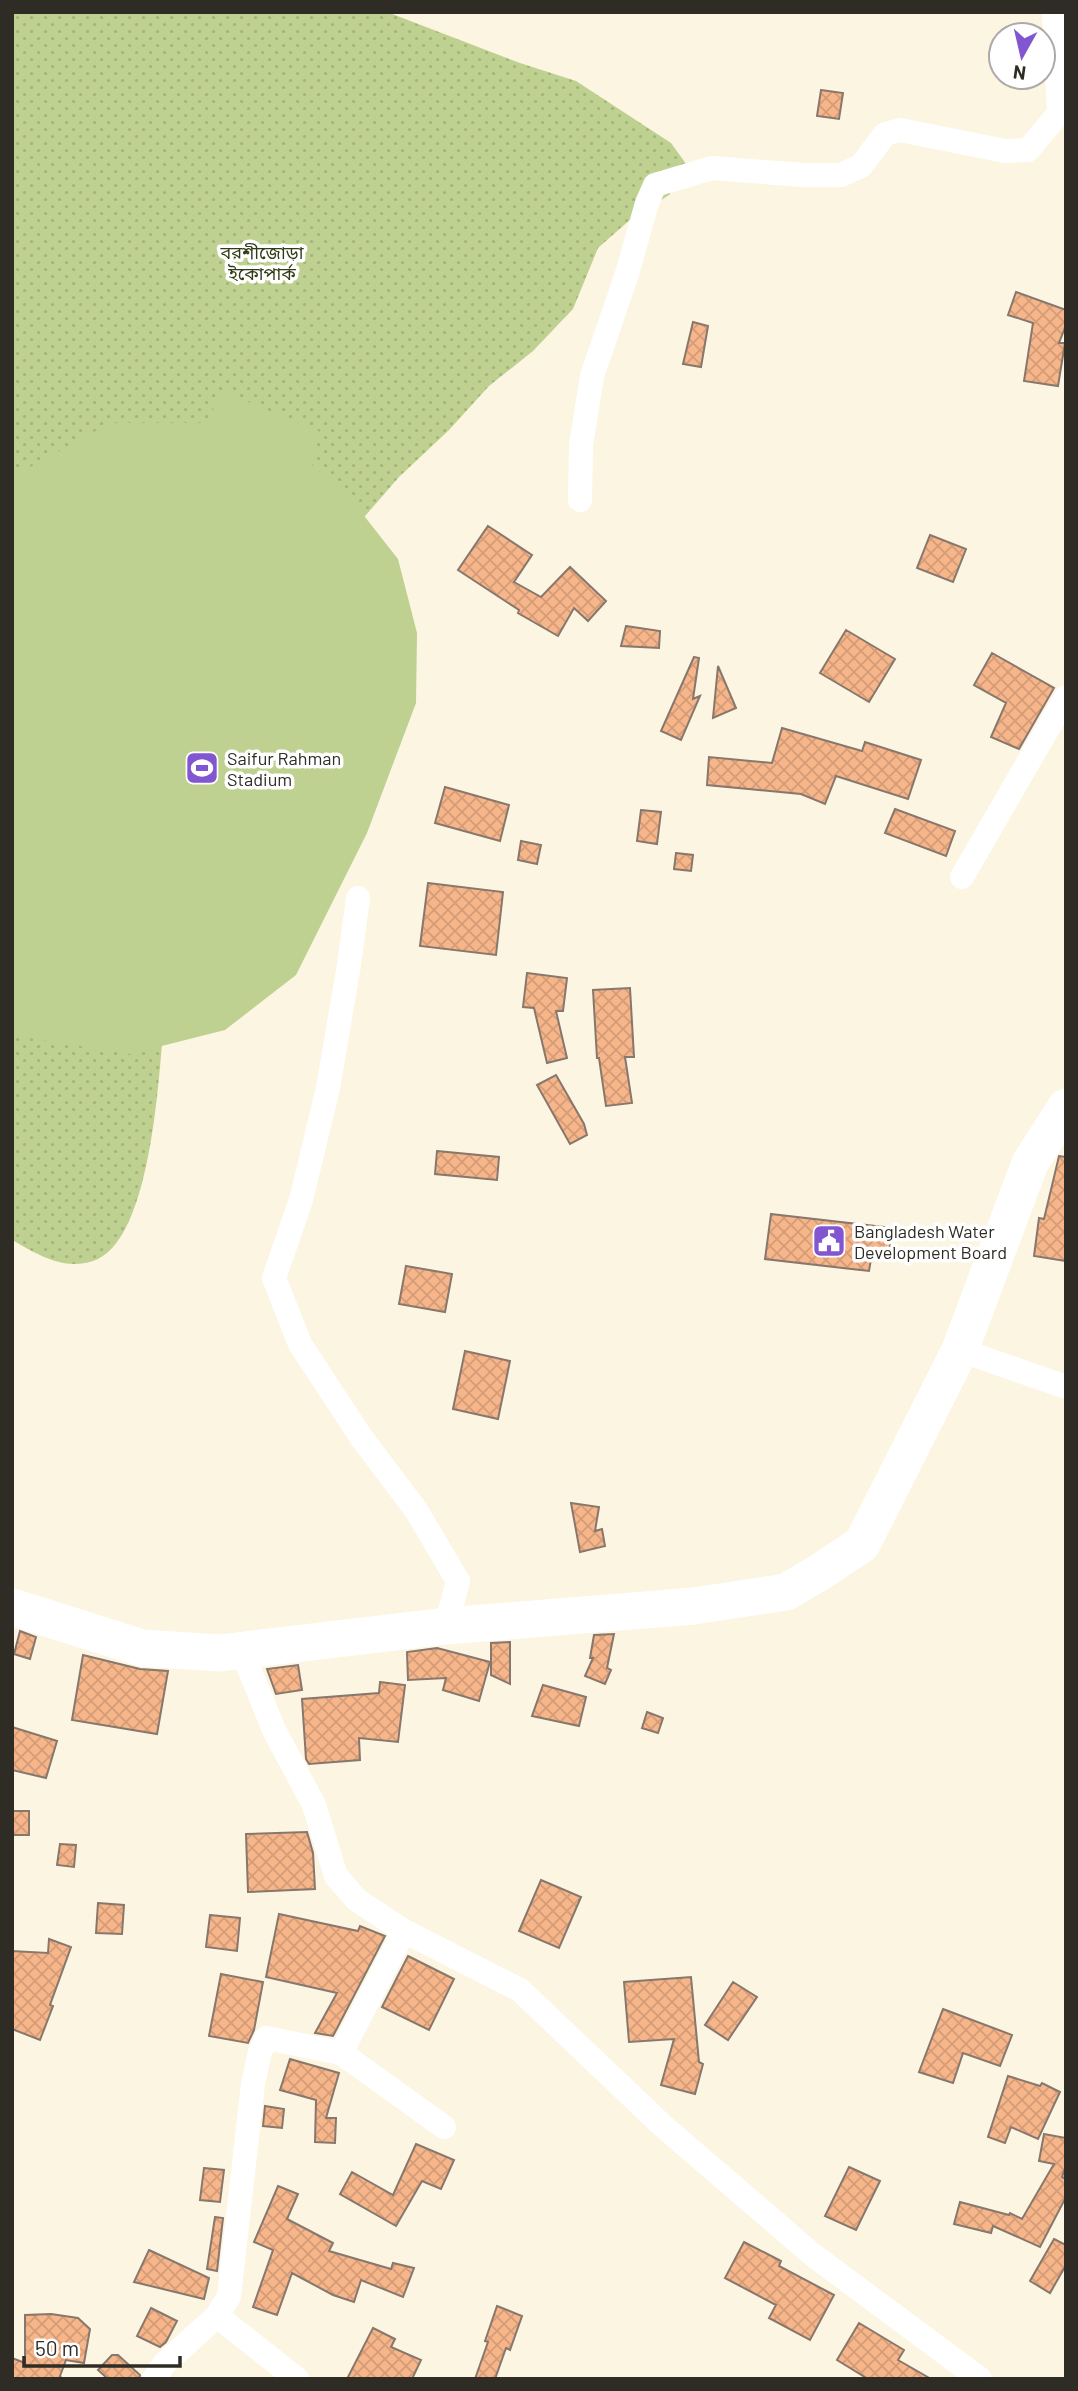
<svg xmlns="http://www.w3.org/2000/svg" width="1078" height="2391" font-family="Barlow,'Noto Sans Bengali',sans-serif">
	<defs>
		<pattern id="grass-dots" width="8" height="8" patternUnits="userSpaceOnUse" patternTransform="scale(1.75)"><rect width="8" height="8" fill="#bed190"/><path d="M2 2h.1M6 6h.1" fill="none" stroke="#a4b47c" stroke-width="1.8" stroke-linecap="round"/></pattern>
		<pattern id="building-cross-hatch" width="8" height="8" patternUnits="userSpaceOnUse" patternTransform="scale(1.75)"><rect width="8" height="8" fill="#f7b58a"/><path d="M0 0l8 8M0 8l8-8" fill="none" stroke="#d49c77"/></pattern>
	</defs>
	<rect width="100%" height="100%" fill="#fcf5e2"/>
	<path fill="url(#grass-dots)" d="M12,12H387L520,63L576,81L671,143L689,168L669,195L632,218L598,248L573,309L533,351L489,386L449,430L399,477L359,523L163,1033C158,1085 150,1243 93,1261C63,1271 37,1254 12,1240Z"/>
	<path fill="#bed190" d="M221,391L319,431L310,463L354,503L398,559L417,633L416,703L367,833L296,975L225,1030L130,1054L29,1038L12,1029V477L110,423H207Z"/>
	<path fill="url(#building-cross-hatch)" stroke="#87776c" stroke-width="2" d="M821,90L843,93L839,119L817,116Z
		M1016,292L1066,310V325L1059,343H1065L1058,386L1024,381L1033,323L1008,315Z
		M693,322L708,326L701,367L683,364Z
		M488,526L532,555L514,582L541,597L570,567L606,601L588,621L574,608L558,636L518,613L519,610L458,570Z
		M930,535L966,549L953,582L917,568Z
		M626,626L660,631L659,648L621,646Z
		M846,630L895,659L869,702L820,673Z
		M992,653L1054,688L1019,749L991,737L1006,703L974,685Z
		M694,657L699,658L693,699L700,696L681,740L661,731Z
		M718,666L736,708L713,718Z
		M782,728L862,751L865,742L921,760L908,799L836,776L825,804L801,794L707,785L709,757L772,763Z
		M445,787L509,805L500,841L435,823Z
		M895,809L955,831L946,856L885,833Z
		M641,810L661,812L657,844L637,841Z
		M521,841L541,845L537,864L518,860Z
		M676,853L693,855L691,871L674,869Z
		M428,883L503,892L496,955L420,946Z
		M527,973L567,978L563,1011H556L567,1058L547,1063L534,1008L523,1007Z
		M630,988L634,1057H625L632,1103L606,1106L599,1058H597L593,990Z
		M556,1075L584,1124L587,1135L570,1144L537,1085Z
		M437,1151L499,1157L497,1180L435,1174Z
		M1059,1156L1066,1157V1261L1034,1256L1039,1218L1044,1219Z
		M771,1214L892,1228L889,1255L872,1253L869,1271L765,1259Z
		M406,1266L452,1274L445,1312L399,1304Z
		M465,1351L510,1361L498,1419L453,1409Z
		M571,1503L599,1507L595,1531L602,1529L605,1546L580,1552Z
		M20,1631L36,1637L30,1659L14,1654Z
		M614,1634L607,1668L611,1670L605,1684L585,1676L593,1658H590L594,1635Z
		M510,1642V1684L491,1675V1643Z
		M437,1648L490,1662L479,1701L443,1690L446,1678L408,1680L407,1652Z
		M83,1655L140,1669L168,1671L157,1734L72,1720Z
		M298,1665L302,1690L276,1694L267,1669Z
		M380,1682L405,1685L398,1742L359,1738L360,1760L309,1764L306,1759L302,1699L379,1693Z
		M543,1685L586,1697L579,1726L532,1716Z
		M647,1712L663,1718L658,1733L642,1728Z
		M12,1727L57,1741L46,1778L12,1770Z
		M12,1811H29V1835H12Z
		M307,1832L313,1853L315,1889L248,1892L246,1834Z
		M60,1844L76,1845L74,1867L57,1865Z
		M541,1880L581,1897L559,1948L519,1931Z
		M98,1903L124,1905L122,1934L96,1933Z
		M279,1914L358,1931L360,1926L385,1936L333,2036L315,2033L337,1993L266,1977Z
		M210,1915L240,1918L237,1951L206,1947Z
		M49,1939L71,1947L50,2005L53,2006L40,2040L12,2029V1951L48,1953Z
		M408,1956L454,1979L429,2030L382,2007Z
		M221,1974L263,1982L254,2030L248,2043L209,2036Z
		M691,1977L699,2062L703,2064L695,2094L661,2085L674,2039L629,2042L624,1982Z
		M733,1982L757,1997L728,2040L705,2025Z
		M943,2009L1012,2035L1000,2066L963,2053L953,2083L919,2072Z
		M290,2059L339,2073L326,2118H336L335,2143L315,2142L316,2100L280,2090Z
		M1008,2076L1040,2086L1042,2083L1060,2092L1038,2139L1011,2127L1005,2143L988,2137Z
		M265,2106L284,2109L282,2128L263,2126Z
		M1044,2134L1066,2138V2166L1062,2177L1066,2179V2197L1040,2247L993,2226L991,2233L954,2224L960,2202L1009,2215L1010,2213L1022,2219L1054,2164L1039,2161Z
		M416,2144L454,2160L441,2189L422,2181L396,2226L340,2194L352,2172L393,2195Z
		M849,2167L880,2181L856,2230L825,2216Z
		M204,2168L224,2170L220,2202L200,2200Z
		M278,2186L298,2194L287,2219L333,2243L329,2251L391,2269L393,2263L414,2268L403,2297L361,2280L354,2302L333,2295L292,2273L277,2315L253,2307L273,2250L254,2242Z
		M215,2217L223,2218L217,2271L207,2269Z
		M1054,2239L1066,2245V2265L1050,2293L1030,2281Z
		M744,2242L781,2261L779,2266L834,2295L810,2340L769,2318L776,2305L725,2278Z
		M149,2250L209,2278L204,2299L134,2282Z
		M497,2306L522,2316L510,2350L506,2348L495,2379H475L488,2342L485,2341Z
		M151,2308L177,2321L166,2342L160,2347L137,2336Z
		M51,2314L78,2318L90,2329L84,2363L66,2360L60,2376L62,2379H12V2358L25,2363V2315Z
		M859,2323L904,2350L898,2360L931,2379H868L837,2360Z
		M373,2328L395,2339L391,2347L421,2360L412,2379H347Z
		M112,2355H118L140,2375L139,2379H108L98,2370Z"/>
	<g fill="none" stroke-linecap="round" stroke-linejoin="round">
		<path stroke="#fff" stroke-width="24" d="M1054,12L1059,113L1066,114
			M580,500L581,445L592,376L627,274L647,203L655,185L712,168L803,175H841L861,166L885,134L900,130L1005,151L1028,150L1059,113
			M962,877L1066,697
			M358,898L349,965L328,1088L301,1200L274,1278L300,1344L361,1437L416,1510L458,1581L446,1626
			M960,1350L1066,1387
			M242,1651L274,1730L314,1805L336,1876L357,1900L404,1931L520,1990L663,2126L813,2255L980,2379
			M341,2053L404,1931
			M217,2316L297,2379
			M154,2379L164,2364L217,2316L229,2296L253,2084L260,2052L266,2038L341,2053L444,2127"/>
		<path stroke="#fff" stroke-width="37" d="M12,1607L142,1648L220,1653L446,1626L694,1606L786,1592L820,1572L862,1544L960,1350L1030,1163L1066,1107"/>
	</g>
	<defs>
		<symbol id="stadium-square" viewBox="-11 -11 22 22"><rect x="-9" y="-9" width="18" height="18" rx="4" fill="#8156d0" stroke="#fff"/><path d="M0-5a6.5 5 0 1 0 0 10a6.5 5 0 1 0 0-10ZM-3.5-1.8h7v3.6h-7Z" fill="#fff"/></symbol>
		<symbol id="civic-square" viewBox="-11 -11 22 22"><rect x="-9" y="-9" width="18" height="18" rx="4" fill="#8156d0" stroke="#fff"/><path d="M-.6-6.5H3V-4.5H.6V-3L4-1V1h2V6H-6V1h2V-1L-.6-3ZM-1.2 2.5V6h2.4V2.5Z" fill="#fff"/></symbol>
	</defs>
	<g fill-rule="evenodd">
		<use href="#stadium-square" x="183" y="749" width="38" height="38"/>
		<use href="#civic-square" x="810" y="1222" width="38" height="38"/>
	</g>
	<g text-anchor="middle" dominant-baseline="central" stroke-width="7" stroke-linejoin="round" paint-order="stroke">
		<g font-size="18" fill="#313b15" stroke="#fff">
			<text x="262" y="252">বরশীজোড়া<tspan x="262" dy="21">ইকোপার্ক</tspan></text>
		</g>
		<g font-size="18" fill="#2f2c25" stroke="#fff" text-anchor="start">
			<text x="227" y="758">Saifur Rahman<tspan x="227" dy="21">Stadium</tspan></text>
			<text x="854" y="1231">Bangladesh Water<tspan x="854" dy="21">Development Board</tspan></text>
		</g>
	</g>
	<rect width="1078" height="2391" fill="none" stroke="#2f2c25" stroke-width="28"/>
	<g transform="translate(1022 56) rotate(188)"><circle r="33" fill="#ffffff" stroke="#acaba8" stroke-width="2"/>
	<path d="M0-5L12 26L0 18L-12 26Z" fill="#8156d0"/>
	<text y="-10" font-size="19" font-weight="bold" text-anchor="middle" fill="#2f2c25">N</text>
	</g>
	<path d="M24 2356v10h156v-10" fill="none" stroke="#2f2c25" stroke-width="3.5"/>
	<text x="35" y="2356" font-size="21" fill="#2f2c25" stroke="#ffffff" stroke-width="5" paint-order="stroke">50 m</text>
</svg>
